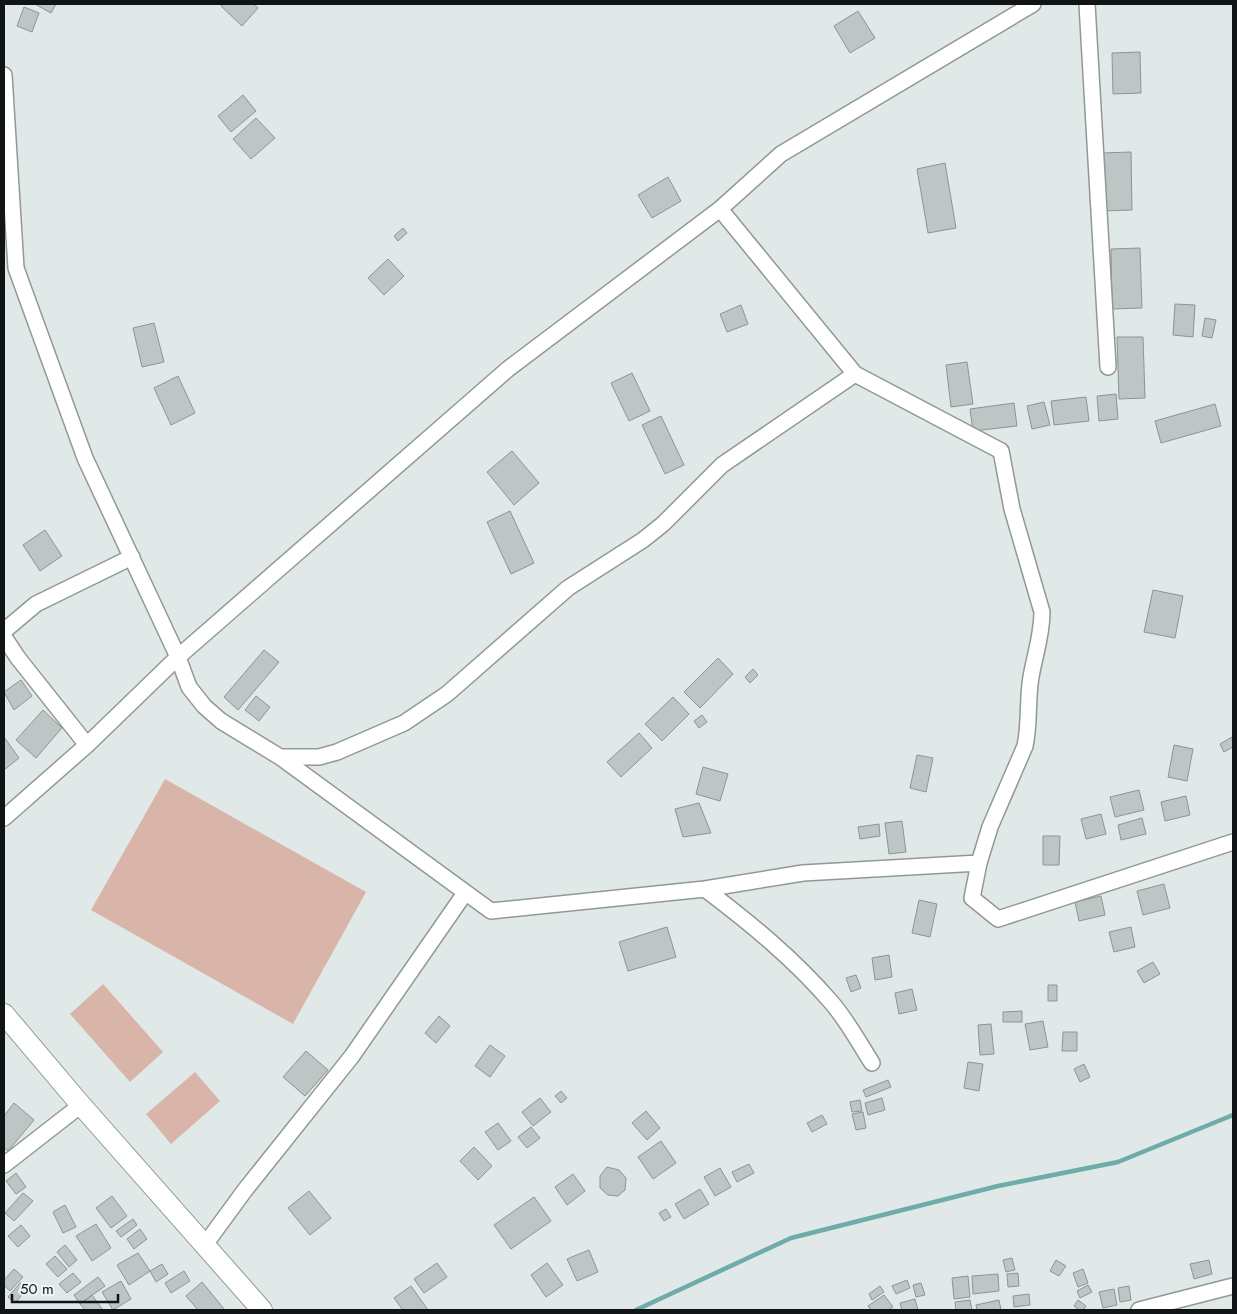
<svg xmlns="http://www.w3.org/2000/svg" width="1237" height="1314" font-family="Jost,sans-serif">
	<rect width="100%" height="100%" fill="#e0e9e8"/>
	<path fill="#d8b5a8" d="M165,779L366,892L293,1024L91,910Z
		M103,984L163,1052L130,1082L70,1014Z
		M195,1072L220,1101L171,1144L146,1114Z"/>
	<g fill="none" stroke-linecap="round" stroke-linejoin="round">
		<path stroke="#6faba8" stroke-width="4.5" d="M636,1310L791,1238L998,1186L1118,1162L1233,1115"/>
	</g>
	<path fill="#bdc6c5" stroke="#8c9594" d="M35,4H56L51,13Z
		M223,4H254L258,8L242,26L221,6Z
		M24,7L39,13L32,32L17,26Z
		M858,11L875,38L850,53L834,26Z
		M1140,52L1141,93L1113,94L1112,53Z
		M243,95L256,111L231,132L218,116Z
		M256,118L275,138L251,159L233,139Z
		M1131,152L1132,210L1102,211L1100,153Z
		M945,163L956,228L928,233L917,169Z
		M668,177L681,201L652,218L638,195Z
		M403,228L407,233L398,241L394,236Z
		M1140,248L1142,308L1112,309L1111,249Z
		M388,259L404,276L384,295L368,278Z
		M1175,304L1195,305L1193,337L1173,335Z
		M741,305L748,324L727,332L720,314Z
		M1205,318L1216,320L1212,338L1202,336Z
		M154,323L164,362L142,367L133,328Z
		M1117,337H1143L1145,398L1119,399Z
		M967,362L973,404L951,407L946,365Z
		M632,373L650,411L629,421L611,383Z
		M178,376L195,413L171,425L154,388Z
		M1116,394L1118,419L1099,421L1097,396Z
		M1086,397L1089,421L1054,425L1051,401Z
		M1044,402L1050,425L1032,429L1027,406Z
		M1014,403L1017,426L973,431L970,409Z
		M1215,404L1221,426L1161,443L1155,421Z
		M661,416L684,465L665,474L642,425Z
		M512,451L539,483L514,505L487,472Z
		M510,511L534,563L511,574L487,522Z
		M45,530L62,556L40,571L23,545Z
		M1153,590L1183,596L1175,638L1144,632Z
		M264,650L279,662L238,710L224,697Z
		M718,658L733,674L700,708L684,692Z
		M753,669L758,675L750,683L745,677Z
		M21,680L32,696L14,710L4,692Z
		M256,696L270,707L259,721L245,710Z
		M673,697L689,714L662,741L645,724Z
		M43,710L62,728L36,758L16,740Z
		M702,715L707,722L699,728L694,721Z
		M639,733L652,748L621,777L607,762Z
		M4,737L19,758L4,770Z
		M1232,737L1233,747L1224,752L1220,744Z
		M1174,745L1193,749L1187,781L1168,777Z
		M917,755L933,758L926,792L910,788Z
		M703,767L728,774L720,801L696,794Z
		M1139,790L1144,810L1115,817L1110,797Z
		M1186,796L1190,815L1165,821L1161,802Z
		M699,803L711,833L683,837L675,809Z
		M1101,814L1106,834L1086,839L1081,819Z
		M1142,818L1146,834L1121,840L1118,825Z
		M902,821L906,852L889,854L885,823Z
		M879,824L880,836L860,839L858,827Z
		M1043,836H1060L1059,865H1043Z
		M1164,884L1170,908L1143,915L1137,891Z
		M1101,896L1105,915L1079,921L1075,902Z
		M919,900L937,904L930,937L912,933Z
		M667,927L676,957L628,971L619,942Z
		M1131,927L1135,947L1114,952L1109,932Z
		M889,955L892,977L875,980L872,958Z
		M1153,962L1160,974L1144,983L1137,971Z
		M856,975L861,988L851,992L846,978Z
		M1048,985H1057V1001H1048Z
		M912,989L917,1010L899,1014L895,993Z
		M1022,1011V1022H1003V1012Z
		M439,1016L450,1026L436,1043L425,1033Z
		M1043,1021L1048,1047L1030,1050L1025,1024Z
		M991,1024L994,1054L980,1055L978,1025Z
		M1063,1032H1077V1051H1062Z
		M490,1045L505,1056L490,1077L475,1066Z
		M306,1051L328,1070L305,1096L283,1077Z
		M968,1062L983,1064L979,1091L964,1088Z
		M1084,1064L1090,1077L1080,1082L1074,1069Z
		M888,1080L891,1087L866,1097L863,1090Z
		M561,1091L567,1098L561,1103L555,1096Z
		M540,1098L551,1112L533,1126L522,1112Z
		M882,1098L885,1110L868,1115L865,1103Z
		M860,1100L862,1111L852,1112L850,1102Z
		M14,1103L34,1120L8,1151L4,1148V1116Z
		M646,1111L660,1128L647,1140L632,1123Z
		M863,1112L866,1128L856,1130L852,1114Z
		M822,1115L827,1124L812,1132L807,1123Z
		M498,1123L511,1141L498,1150L485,1132Z
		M531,1127L540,1138L527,1148L518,1137Z
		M661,1141L676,1163L653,1179L638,1157Z
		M474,1147L492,1166L478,1180L460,1161Z
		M749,1164L754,1173L737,1182L732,1172Z
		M607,1167L619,1170L626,1178L625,1190L618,1196L608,1195L600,1188V1176Z
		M720,1168L731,1187L715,1196L704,1177Z
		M16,1173L26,1187L16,1194L6,1181Z
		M573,1174L585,1191L567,1205L555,1187Z
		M700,1189L709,1204L684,1219L675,1204Z
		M309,1191L331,1218L310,1235L288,1208Z
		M23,1193L33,1201L14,1221L5,1213Z
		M112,1196L127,1216L111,1228L96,1208Z
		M534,1197L551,1221L511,1249L494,1225Z
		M65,1205L76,1227L63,1233L53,1212Z
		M666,1209L671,1217L664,1221L659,1213Z
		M133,1219L137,1225L121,1237L116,1231Z
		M96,1224L111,1248L92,1261L76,1236Z
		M21,1225L30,1236L18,1247L8,1236Z
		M140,1229L147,1239L134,1249L127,1239Z
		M65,1245L77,1260L69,1267L57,1252Z
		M589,1250L598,1272L577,1281L567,1259Z
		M138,1253L150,1271L129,1285L117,1265Z
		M55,1256L67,1269L58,1277L46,1264Z
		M1012,1258L1015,1270L1006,1272L1003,1260Z
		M1056,1260L1066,1266L1059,1276L1050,1271Z
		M1209,1260L1212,1274L1194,1279L1190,1264Z
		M437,1263L447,1277L424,1293L414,1279Z
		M547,1263L563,1285L546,1297L531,1275Z
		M162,1264L168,1274L156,1282L150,1271Z
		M14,1269L23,1277L10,1291L4,1285V1280Z
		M1083,1269L1088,1283L1078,1287L1073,1273Z
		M184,1271L190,1281L171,1293L165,1283Z
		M73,1273L81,1282L67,1293L59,1284Z
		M1018,1273L1019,1286L1008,1287L1007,1274Z
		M998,1274L999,1291L973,1294L972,1276Z
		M968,1276L970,1297L954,1299L952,1278Z
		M98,1277L105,1286L80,1304L74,1295Z
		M907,1280L910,1288L896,1294L892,1286Z
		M121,1281L131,1299L113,1310L102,1292Z
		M21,1282L28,1288L15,1303L8,1297Z
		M202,1282L225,1310H198L186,1296Z
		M921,1283L925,1295L916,1297L913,1285Z
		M1088,1285L1092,1292L1080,1298L1077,1291Z
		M411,1286L428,1310H403L394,1298Z
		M880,1286L884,1292L872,1300L869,1294Z
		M1129,1286L1131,1300L1120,1302L1118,1288Z
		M1114,1289L1117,1305L1103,1308L1099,1292Z
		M1029,1294L1030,1305L1014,1307L1013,1296Z
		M92,1295L103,1310H85L80,1304Z
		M884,1295L893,1307L888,1310H871L868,1306Z
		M915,1299L918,1310H902L900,1303Z
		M970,1300L972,1310H956L955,1302Z
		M999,1300L1001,1310H977L976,1305Z
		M1078,1300L1086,1306L1083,1310H1079L1074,1306Z"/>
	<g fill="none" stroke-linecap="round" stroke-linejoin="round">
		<defs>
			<path id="minor" d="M1087,4L1108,367
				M4,75L16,268L85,458L178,657L189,687L204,706L221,721L280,757H319L337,752L404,723L447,694L568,588L643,540L663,524L722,465L855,374
				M720,209L855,374L1001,451L1012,509L1042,612C1042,635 1035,654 1031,677C1027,700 1030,723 1025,746L990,827L979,863L972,898L998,919L1233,842
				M4,631L36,604L132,557
				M4,637L18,658L87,745
				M280,757L491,911L705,889L803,873L979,863
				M4,818L87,745L178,657L508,369L720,209L781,154L1033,4
				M705,889C750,923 794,959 831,1002C847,1020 859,1043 872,1063
				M4,1165L81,1105
				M204,1246L245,1190L352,1056L465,893
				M1139,1310L1233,1286"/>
			<path id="tertiary" d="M4,1014L81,1105L262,1310"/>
		</defs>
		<use href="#minor" stroke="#909898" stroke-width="18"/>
		<use href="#tertiary" stroke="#909898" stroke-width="22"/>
		<use href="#minor" stroke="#fff" stroke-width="15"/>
		<use href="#tertiary" stroke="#fff" stroke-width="20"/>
	</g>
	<rect width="1237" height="1314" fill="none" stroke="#111414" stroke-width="10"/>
	<path d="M12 1294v8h106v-8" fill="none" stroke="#111414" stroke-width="2.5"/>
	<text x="20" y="1294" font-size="15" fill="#111414" stroke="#edf6f6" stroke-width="4" paint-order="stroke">50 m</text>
</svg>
